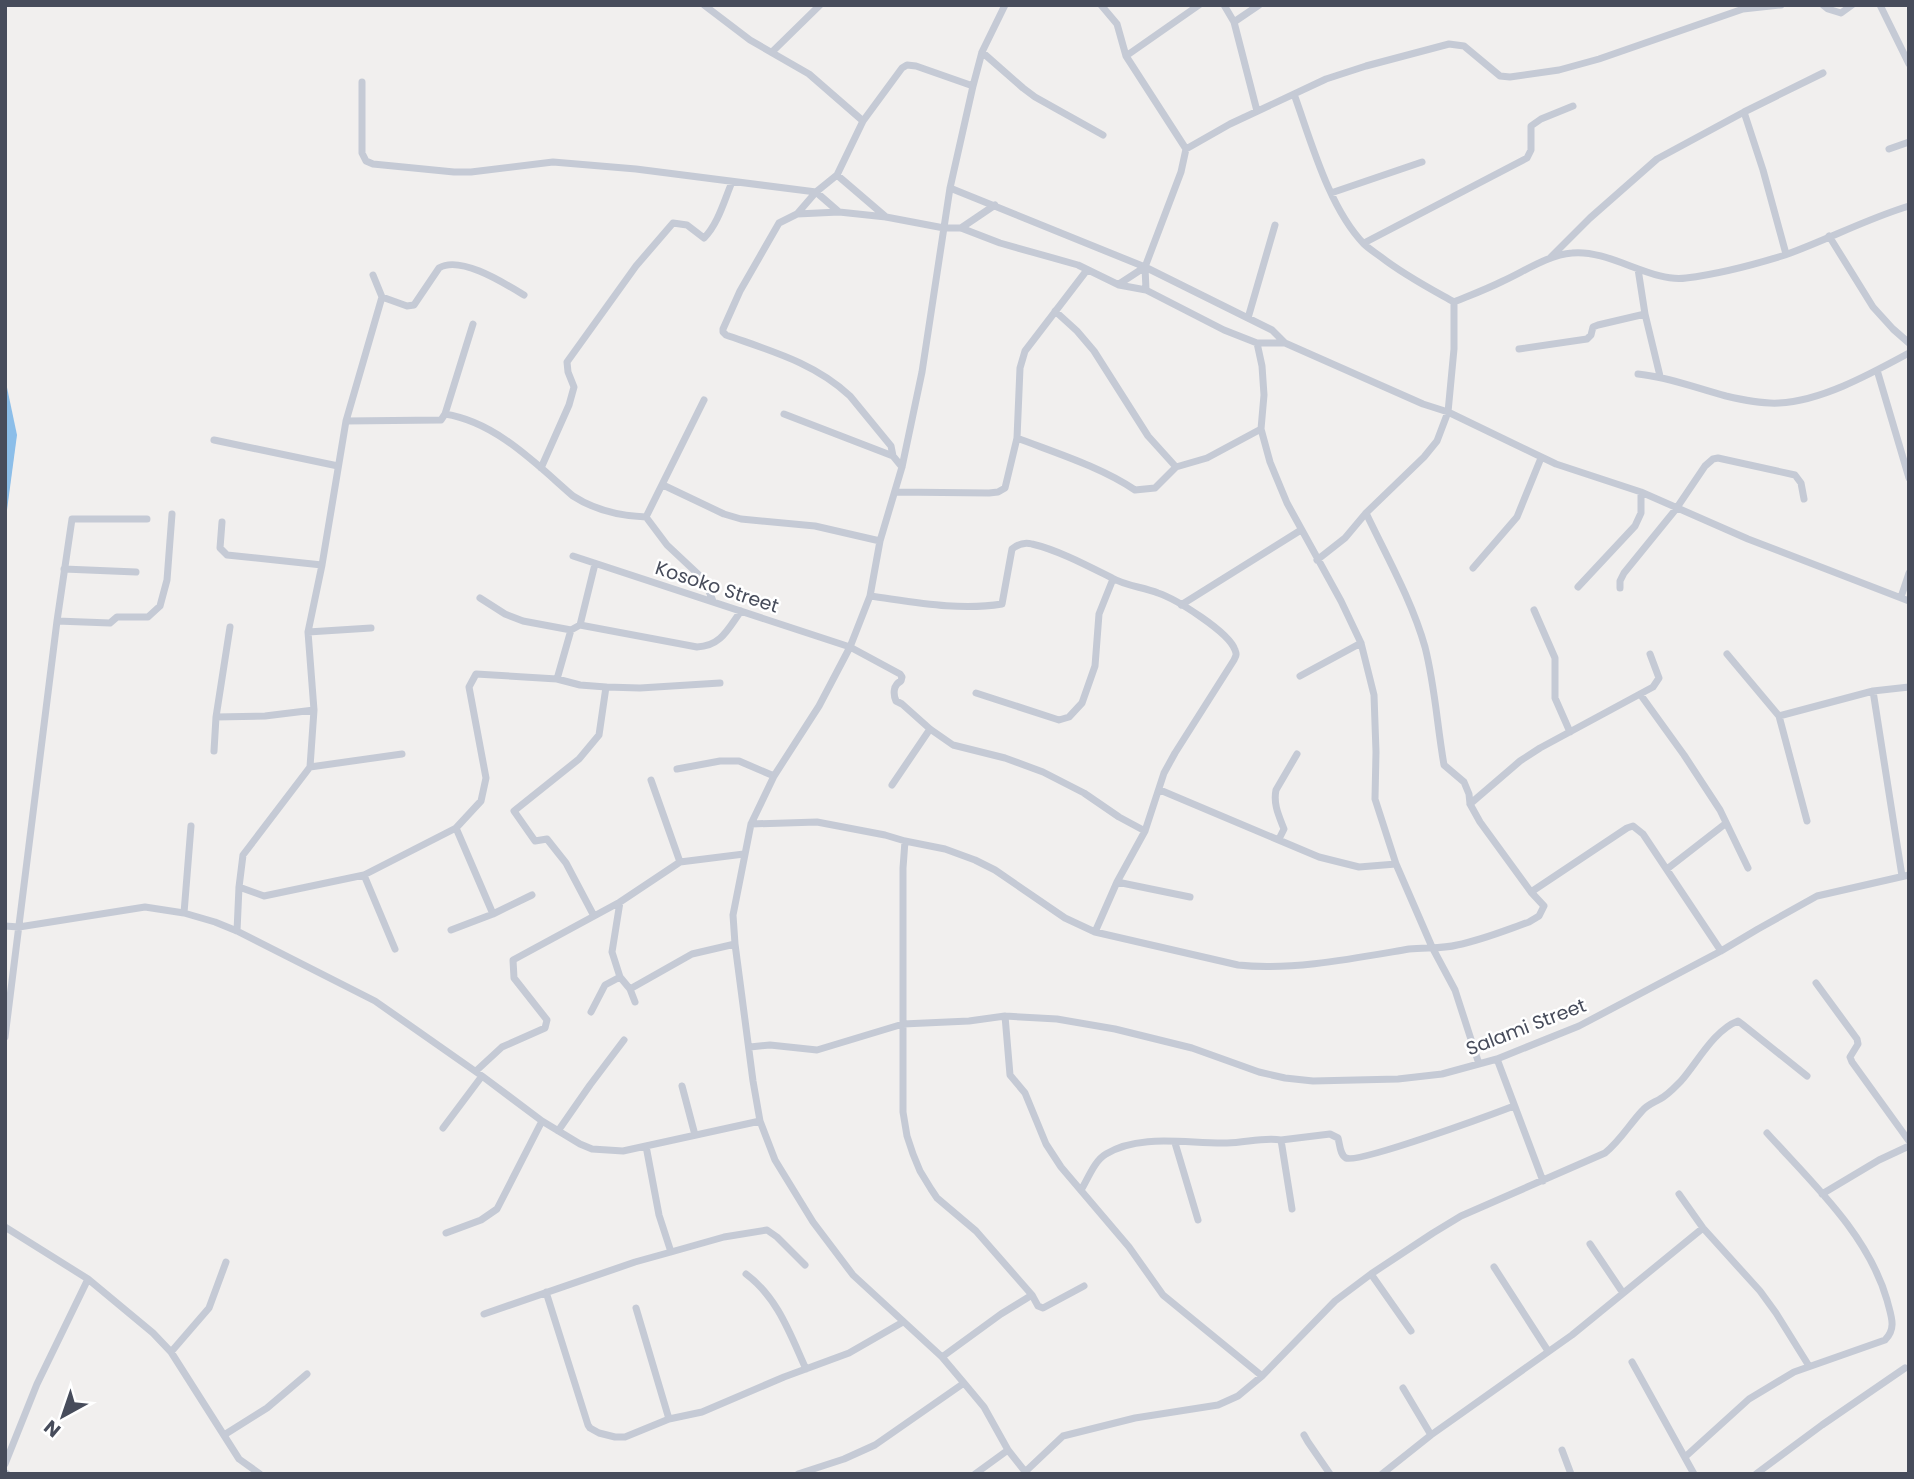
<svg xmlns="http://www.w3.org/2000/svg" width="1914" height="1479" font-family="Poppins,sans-serif">
	<rect width="100%" height="100%" fill="#f1efee"/>
	<path fill="#8cbee9" d="M5,378L17,435L5,525Z"/>
	<g fill="none" stroke-linecap="round" stroke-linejoin="round">
		<path stroke="#c5cad5" stroke-width="7" d="M704,5L750,40L809,74L863,121
			M1005,5L982,52L973,86L950,188L922,372L902,467L880,541L870,596L850,647L819,706L774,776L751,824L733,915L735,944L753,1081L760,1121L775,1160L813,1222L853,1275L942,1357L964,1383L984,1407L1008,1450L1027,1474
			M1101,5L1117,24L1126,56L1186,149L1181,172L1145,267
			M1224,5L1234,22L1257,111
			M1823,5L1828,9L1841,13L1852,5
			M1880,5L1909,64
			M1234,22L1259,5
			M772,52L820,5
			M982,52L1023,88L1035,97L1103,135
			M1126,56L1199,5
			M362,82V153L366,161L373,164L454,172H471L553,162L636,169L816,192L839,212
			M1294,94C1311,141 1329,208 1364,244C1369,249 1376,253 1381,257C1404,275 1429,288 1454,302C1471,295 1487,289 1503,281C1525,271 1548,255 1572,253C1609,249 1652,283 1686,278C1719,274 1753,265 1785,255C1827,240 1866,219 1909,206
			M1744,112L1763,170L1786,254
			M1186,149L1230,124L1326,79L1366,66L1449,44L1464,46L1500,76L1510,77L1559,70L1599,59L1743,9L1781,5
			M1889,149L1909,142
			M837,175L886,217
			M950,188L1145,267L1272,330L1285,343L1423,404L1448,412L1556,464L1641,492L1748,539L1909,601
			M1331,193L1422,162
			M797,214L839,212L886,217L944,228H961L1000,243L1078,265L1119,285L1146,290L1224,330L1257,343H1284
			M961,228L995,205
			M1829,236L1873,307L1893,329L1909,343
			M1364,243L1527,158L1531,150V126L1541,119L1573,106
			M1551,257L1590,218L1657,159L1744,112L1823,73
			M1638,269L1645,314L1660,376
			M1119,284L1145,267L1146,290
			M382,297L407,306L414,305L439,268C460,255 504,283 524,295
			M1055,311L1077,331L1094,351L1148,436L1176,467
			M1248,318L1275,225
			M1257,343L1262,366L1264,395L1261,429L1270,462L1287,503L1341,601L1361,643L1374,695L1376,752L1375,799L1396,864L1432,947L1455,990L1479,1064
			M1519,349L1587,339L1591,335L1593,327L1598,325L1645,314
			M1877,370L1909,478
			M1638,374C1668,377 1696,388 1726,396C1743,400 1762,404 1779,403C1822,401 1872,373 1909,353
			M445,414C496,422 536,464 573,496C596,511 620,516 646,517L667,545L699,575L708,589L713,601
			M784,414L893,456
			M346,421L441,420L445,414L473,324
			M1017,438C1056,453 1101,467 1135,490L1155,488L1176,467L1207,458L1261,429
			M214,440L338,466
			M902,467L893,456L891,446L850,396C815,363 771,351 726,335L723,332V329L740,291L779,223L797,214L816,192L837,175L863,121L902,68L907,65L916,66L973,86
			M541,468L569,405L574,387L568,372L567,362L636,266L673,223L687,225L704,238C718,224 724,201 732,182
			M663,485L724,514L741,519L815,526L880,541
			M895,492L989,493L998,492L1005,488L1017,438L1020,368L1025,351L1087,270
			M646,517L704,400
			M222,522L220,548L227,555L322,565
			M573,556L850,647L900,674L902,677L901,681C893,685 893,694 896,701L902,704L930,729L953,745L1005,758L1043,772L1084,793L1119,817L1145,831
			M1317,560L1345,538L1366,513L1424,457L1437,441L1448,412L1454,349V302
			M1473,568L1517,517L1541,458
			M64,569L136,572
			M1578,587L1635,526L1641,513V492
			M1620,588V581L1624,573L1676,509L1705,466L1713,459L1718,458L1795,475L1801,483L1804,499
			M870,596C914,602 958,611 1002,604L1012,549C1018,544 1025,542 1032,544C1058,550 1088,566 1112,578C1126,586 1143,587 1158,593C1176,599 1229,632 1235,650C1237,655 1236,655 1234,660L1175,753L1164,773L1145,831L1117,882L1095,932
			M1901,597L1909,573
			M480,598L505,614L523,621L571,630L580,625L697,647C721,646 728,629 741,611
			M1181,605L1301,530
			M1534,610L1555,658V698L1570,732
			M57,621L110,623L117,617H148L160,606L167,580L172,514
			M580,625L595,564
			M308,632L371,628
			M1727,654L1779,716L1807,821
			M1300,676L1361,643
			M557,679L571,630
			M1873,691L1902,876
			M976,693L1059,720L1069,717L1082,703L1095,666L1099,614L1113,579
			M1640,694L1684,755L1720,810L1748,868
			M1779,716L1873,691L1909,687
			M216,717L265,716L314,710
			M214,751L216,717L230,627
			M310,767L402,754
			M677,769L720,761H739L774,776
			M651,780L680,862
			M892,785L930,729
			M1160,790L1319,857L1359,867L1396,864
			M1470,804L1520,761L1540,748L1653,687L1659,678L1650,654
			M751,824L817,822L885,835L905,841L945,849L975,860L995,870L1065,918L1095,932L1238,965C1291,971 1356,958 1409,949C1425,947 1442,949 1457,945C1482,940 1506,930 1529,922L1539,916L1544,906L1531,892L1480,822L1470,804L1469,794L1464,782L1444,765C1437,725 1435,686 1425,647C1412,601 1387,557 1366,513
			M456,828L481,801L486,778L469,687L476,674L557,679L580,685L606,687
			M1279,839L1284,829C1279,816 1273,804 1276,790L1297,754
			M905,841L903,868V1112L907,1136L913,1154L920,1171L931,1189L937,1198L976,1231L1032,1295L1038,1306L1043,1308L1084,1286
			M1667,869L1725,824
			M364,875L395,949
			M1117,882L1190,897
			M239,887L264,896L364,875L456,828L493,914
			M1531,892L1627,828L1633,826L1643,834L1721,951
			M620,902L612,952L620,977L630,989L635,1002
			M184,913L191,826
			M594,916L566,863L547,839L535,841L514,811L579,759L599,735L606,687L640,688L720,683
			M5,926L19,927L145,907L184,913L215,922L237,931L375,1001L482,1076L542,1121L580,1144L592,1149L623,1151L760,1121
			M451,930L493,914L532,895
			M237,931L239,887L243,855L310,767L314,710L308,632L322,565L346,421L382,297L373,275
			M1816,983L1857,1039L1858,1044L1850,1057L1852,1062L1909,1141
			M630,989L692,954L735,944
			M591,1012L605,985L620,977
			M1005,1016L1010,1075L1025,1093L1046,1144L1061,1167L1129,1247L1163,1295L1262,1376
			M5,1037L57,621L72,519H147
			M750,1047L770,1045L817,1050L903,1024L969,1021L1005,1016L1057,1019L1115,1029L1192,1048L1259,1072L1285,1078L1313,1081L1398,1079L1442,1074L1497,1059L1579,1026L1721,951L1758,929L1817,896L1909,875
			M1497,1059L1543,1181
			M476,1071L502,1047L545,1028L547,1020L514,978L513,960L620,902L680,862L744,854
			M682,1086L695,1135
			M443,1128L482,1076
			M558,1131L590,1085L624,1040
			M1281,1140L1292,1209
			M1175,1143L1198,1220
			M1081,1190C1088,1179 1094,1161 1106,1154C1140,1133 1188,1144 1227,1143C1245,1143 1263,1137 1281,1140L1330,1134L1338,1138C1340,1145 1340,1155 1346,1158C1358,1164 1493,1114 1514,1106
			M1679,1194L1703,1228L1760,1291L1776,1313L1809,1366
			M1822,1194L1879,1160L1909,1146
			M5,1227L88,1279L153,1333L171,1352L239,1459L260,1474
			M446,1233L481,1220L497,1209L542,1121
			M1590,1244L1623,1293
			M671,1252L724,1237L767,1230L777,1237L805,1265
			M1494,1267L1548,1351
			M746,1274C778,1298 790,1334 806,1369
			M1371,1274L1411,1331
			M546,1292L588,1425L590,1428L599,1433L615,1437H625L669,1419L702,1412L784,1377L849,1353L903,1322
			M636,1308L669,1419
			M484,1314L635,1262L671,1252L659,1215L646,1146
			M171,1352L209,1308L226,1262
			M942,1357L1001,1314L1032,1295
			M1632,1362L1694,1474
			M1403,1388L1431,1435
			M224,1435L267,1408L307,1374
			M1304,1435L1308,1442L1330,1474
			M1562,1450L1571,1474
			M1685,1457L1749,1399L1794,1372L1885,1340C1897,1328 1891,1316 1887,1300C1868,1234 1812,1183 1767,1133
			M5,1464L37,1384L88,1279
			M1025,1472L1063,1436L1135,1418L1218,1405L1238,1396L1262,1376L1335,1301L1371,1274L1433,1233L1461,1216L1605,1153C1620,1141 1629,1125 1642,1111C1647,1105 1653,1103 1660,1099C1668,1095 1675,1087 1681,1081C1697,1063 1714,1030 1738,1021L1742,1024L1807,1076
			M5,1473L7,1474
			M798,1474L844,1459L875,1445L964,1383
			M975,1474L1008,1450
			M1382,1474L1431,1435L1572,1335L1703,1228
			M1756,1474L1822,1425L1905,1368"/>
	</g>
	<g text-anchor="middle" dominant-baseline="central" stroke-width="5" stroke-linejoin="round" paint-order="stroke">
		<g font-size="19" fill="#474c5b" stroke="#fff">
			<text transform="translate(717 587) rotate(18)">Kosoko Street</text>
			<text transform="translate(1526 1027) rotate(-21)">Salami Street</text>
		</g>
	</g>
	<rect width="1914" height="1479" fill="none" stroke="#474c5b" stroke-width="14"/>
	<g transform="translate(63 1416) rotate(220)" stroke="#ffffff" stroke-width="5" paint-order="stroke">
	<path d="M0-5L12 26L0 18L-12 26Z" fill="#474c5b"/>
	<text y="-10" font-size="19" font-weight="bold" text-anchor="middle" fill="#474c5b">N</text>
	</g>
</svg>
